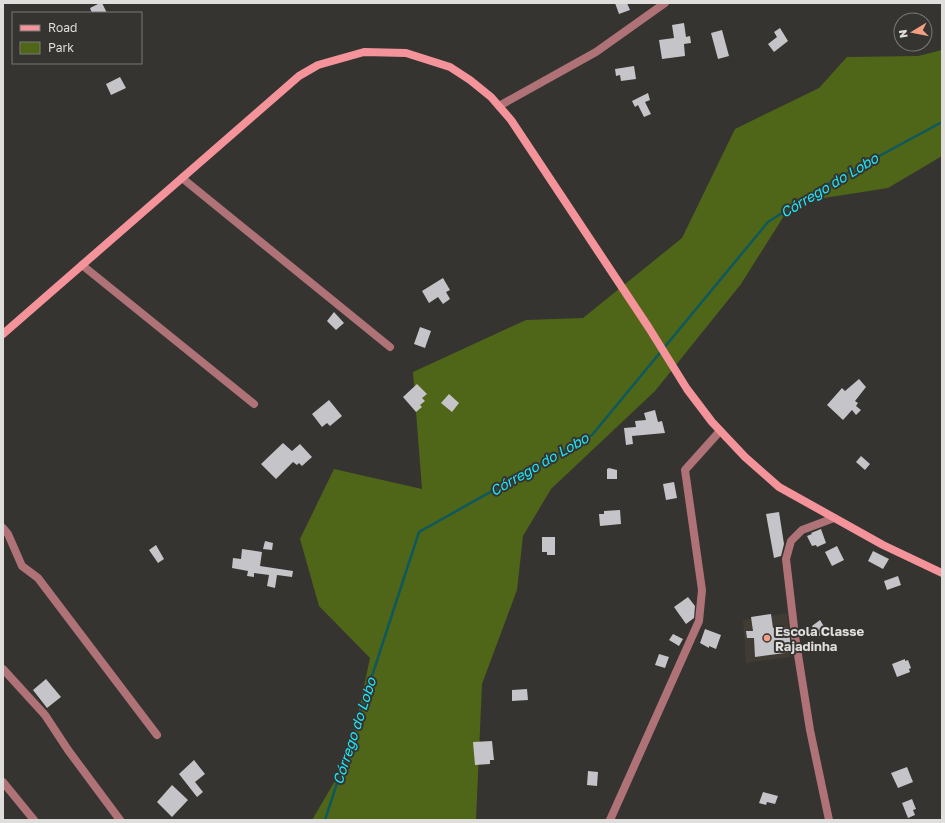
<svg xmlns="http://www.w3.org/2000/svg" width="945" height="823" font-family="'Golos Text',sans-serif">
	<rect width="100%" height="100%" fill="#353431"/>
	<path fill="#403c33" d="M787,613L791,657L746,663L743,620Z"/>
	<path fill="#4f6618" d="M942,50V156L888,188L792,203L741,284L655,391L551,489L523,536L517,590L482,684L476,820H312L349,757L370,658L319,606L300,539L334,469L422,489L413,372L526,320L583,318L682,238L735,129L819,88L847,57L918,56Z"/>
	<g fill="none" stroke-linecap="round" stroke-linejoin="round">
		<path stroke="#0e585f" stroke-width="2.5" d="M325,820L419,532L592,435L768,222L824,186L942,122"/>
	</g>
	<path fill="#c5c4c8" d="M100,3H102L107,13H92L90,8Z
		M615,3H627L630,10L619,14Z
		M684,23L686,37L690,36L691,43L684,44L685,56L662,59L659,40L674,38L672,25Z
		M780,28L788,41L774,52L768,44L777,37L774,32Z
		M722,30L729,56L718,59L711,33Z
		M634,66L636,79L621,81L620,75L616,76L615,69Z
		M120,77L126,88L111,95L106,84Z
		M648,93L650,100L645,102L651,114L644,117L638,105L635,107L632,101Z
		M443,278L450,290L446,292L450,299L443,304L438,297L429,303L422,291Z
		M334,312L344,323L336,330L327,321Z
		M420,327L431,331L425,348L414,344Z
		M859,379L866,387L855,401L858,403L856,406L861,410L856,415L852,410L843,420L827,405L842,388L845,391Z
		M417,384L427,394L422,398L425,401L420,405L422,407L416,412L403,397Z
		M449,394L459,403L452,412L441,403Z
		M329,400L342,416L330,426L327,423L322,427L312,414Z
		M655,410L658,422L662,421L665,433L632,436L633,444L626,445L624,428L636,427L635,421L646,420L644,413Z
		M283,443L292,451L300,444L312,457L302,466L299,463L297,465L293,462L276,479L261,464Z
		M861,456L870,464L865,470L856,462Z
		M609,468L617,470V479H607V469Z
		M674,482L677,498L666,500L663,484Z
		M620,510L621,524L600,526L599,514H604V511Z
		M779,512L784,544L781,556L774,558L766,514Z
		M821,529L826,543L817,547L816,545L812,546L807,536L812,534L811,533Z
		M542,537H555V555H547V552H542Z
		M265,541L273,543L272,550L263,549Z
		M156,545L164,559L158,563L149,550Z
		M837,546L844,560L832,566L825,552Z
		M242,549L262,552L260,566L293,571L292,577L277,575L275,588L267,586L269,575L254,573V577L247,576L248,571L232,568L233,558L241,559Z
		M873,551L889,559L883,569L868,561Z
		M898,576L901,585L887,590L884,581Z
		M688,597L695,606L694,618L686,624L674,607Z
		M771,614L773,628L788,627L792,652L755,657L754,638H747L746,631H753L751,617Z
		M820,620L827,631L816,638L812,631L814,630L812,626Z
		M705,629L721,635L716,649L709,646V648L700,643Z
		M673,634L683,639L679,646L669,640Z
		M659,654L669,657L665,668L655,665Z
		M905,659V661L908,660L911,668L909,669L910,672L897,677L892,664Z
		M46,679L61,697L47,708L33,690Z
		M527,689L528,700L512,701V690Z
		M492,741L494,760H490V764L475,765L473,742Z
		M194,760L205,774L195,782L203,792L197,797L179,774Z
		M907,767L913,782L898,788L891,773Z
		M588,771L598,772L597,786L587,785Z
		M172,785L188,800L172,817L157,802Z
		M763,792L778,796L775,804L767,802L766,805L759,803Z
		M912,799L916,809L913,810L915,815L908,818L902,803Z"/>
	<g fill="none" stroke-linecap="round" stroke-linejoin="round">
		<path stroke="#af7276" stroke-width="8" d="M499,106L596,52L665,3
			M182,178L390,347
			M82,265L254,404
			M3,528L8,534L22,566L38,578L157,735
			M3,669L45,715L68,750L120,820
			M3,782L34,820
			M610,820L699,621L702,590L685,470L720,431
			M829,820L810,730L795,636L786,559L791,541L802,530L834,518"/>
		<path stroke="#f4939a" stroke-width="8" d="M3,334L299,76L318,65L364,52L406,53L450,67L470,80L491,97L511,120L649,328L687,389L712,422L745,457L779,487L883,545L942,573"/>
	</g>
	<circle fill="#f39f83" stroke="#353431" stroke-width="1.5" cx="767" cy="638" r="4"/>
	<g text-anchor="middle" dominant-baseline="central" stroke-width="4" stroke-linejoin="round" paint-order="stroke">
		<g font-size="13" font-weight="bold" fill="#dfdedc" stroke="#353431" text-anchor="start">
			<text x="775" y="631">Escola Classe<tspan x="775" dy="15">Rajadinha</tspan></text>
		</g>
		<g font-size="14" font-style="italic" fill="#1ce9fb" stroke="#353431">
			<text transform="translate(829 185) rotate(-31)">Córrego do Lobo</text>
			<text transform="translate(539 464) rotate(-30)">Córrego do Lobo</text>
			<text transform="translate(354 731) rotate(-72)">Córrego do Lobo</text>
		</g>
	</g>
	<rect width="945" height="823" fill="none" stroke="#dfdedc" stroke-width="8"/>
	<rect x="12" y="12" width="130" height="52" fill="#353431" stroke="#797875"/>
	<rect x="20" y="25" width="20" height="6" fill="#f4939a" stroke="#797875"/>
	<text x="48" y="32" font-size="12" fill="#dfdedc">Road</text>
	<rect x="20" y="42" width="20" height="12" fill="#4f6618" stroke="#797875"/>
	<text x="48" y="52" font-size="12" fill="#dfdedc">Park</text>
	<g transform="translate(913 32) rotate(260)"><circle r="19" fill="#353431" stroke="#797875"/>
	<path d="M0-3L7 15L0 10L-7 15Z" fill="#f39f83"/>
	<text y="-6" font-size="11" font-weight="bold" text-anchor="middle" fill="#dfdedc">N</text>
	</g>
</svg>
